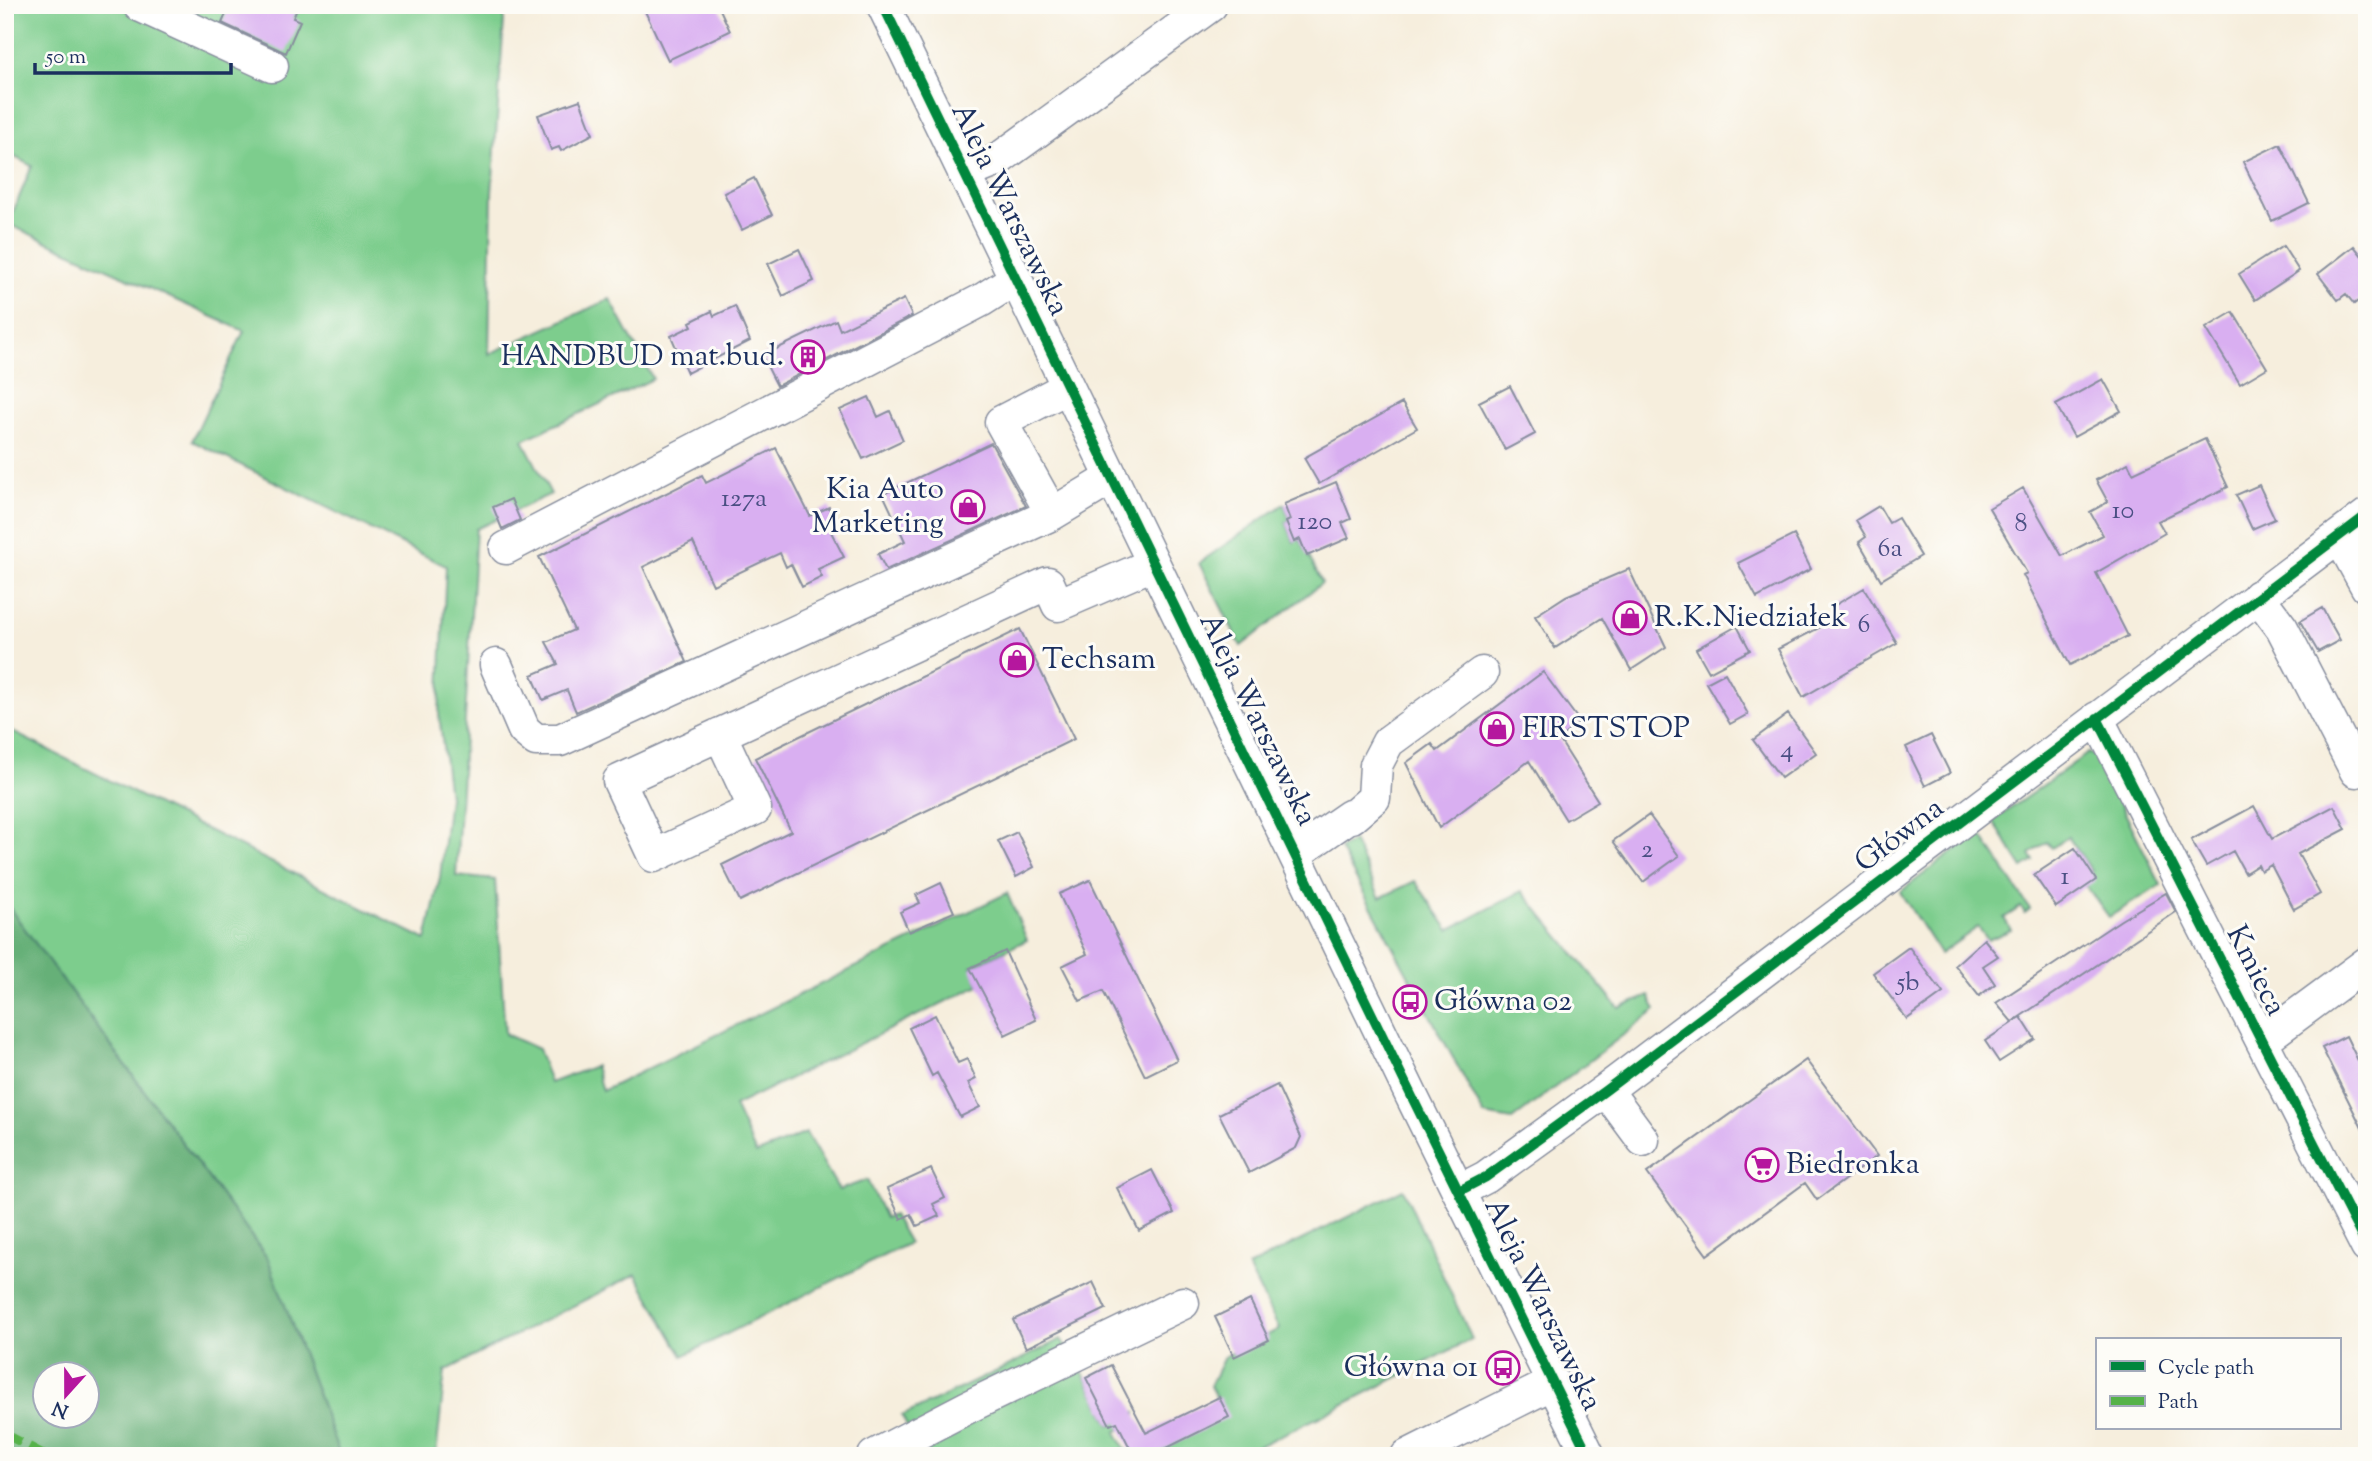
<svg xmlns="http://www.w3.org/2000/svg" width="2372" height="1461" font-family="'Sorts Mill Goudy',serif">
	<rect width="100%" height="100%" fill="#fdfcf7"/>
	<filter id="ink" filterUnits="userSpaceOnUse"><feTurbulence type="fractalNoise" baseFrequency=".0143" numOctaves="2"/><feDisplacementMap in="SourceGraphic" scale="14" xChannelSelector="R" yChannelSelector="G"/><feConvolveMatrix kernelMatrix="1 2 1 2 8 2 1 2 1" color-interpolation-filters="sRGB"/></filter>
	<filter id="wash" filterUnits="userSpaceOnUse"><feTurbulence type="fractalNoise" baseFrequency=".00686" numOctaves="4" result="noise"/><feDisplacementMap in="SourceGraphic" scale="28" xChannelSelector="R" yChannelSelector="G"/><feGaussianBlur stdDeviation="1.57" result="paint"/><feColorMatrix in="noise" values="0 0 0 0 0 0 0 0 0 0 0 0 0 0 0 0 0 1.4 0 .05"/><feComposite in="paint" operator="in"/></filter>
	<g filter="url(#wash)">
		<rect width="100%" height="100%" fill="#f6eedd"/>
		<path fill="#7dcd8d" stroke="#4c7e76" stroke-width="2" d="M5,5H505L492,193L489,354L610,299L653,379L523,440L551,494L476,529L456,876L495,880L505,1034L538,1049L550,1083L595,1066L602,1091L1007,893L1027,940L971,967L979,985L734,1106L756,1154L806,1133L839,1190L867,1180L885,1218L893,1215L909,1243L683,1356L636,1274L445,1371L436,1456H340L268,1259L5,902V728L426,940L440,877L449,797L439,714L446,566L192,441L244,331L8,224L32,166L5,152Z
			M1284,504L1290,520L1286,522L1294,542L1300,539L1322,583L1241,646L1199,563Z
			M2088,753L2097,757L2161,885L2109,917L2081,879L2092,871L2068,837L2052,848L2047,842L2030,854L2034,861L2023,868L1993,821Z
			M1979,832L2030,909L2025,913L2021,907L2004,918L2011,930L1988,940L1978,927L1940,954L1900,892Z
			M1353,841L1380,898L1415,881L1449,930L1522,891L1619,1008L1649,996L1656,1010L1512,1120L1484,1115L1340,849Z
			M1403,1189L1472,1339L1323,1415L1238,1456H1136L1222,1409L1210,1386L1224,1357L1279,1329L1248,1267Z
			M1061,1339L1086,1378L1110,1425L1136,1412L1135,1421L1116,1432L1129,1456H921L902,1416L1010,1365Z"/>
		<path fill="#66b078" stroke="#40706b" stroke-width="2" fill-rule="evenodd" d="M5,902L268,1259L340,1456H5ZM46,1374H88V1416H46Z"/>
		<g id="blocks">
			<path fill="#d9aff1" d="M230,5H299L293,18L300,21L286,53L222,23Z
				M642,5H718L730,31L668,60Z
				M580,100L593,134L561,151L559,147L551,150L538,115Z
				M2280,144L2309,203L2272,221L2243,162Z
				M754,178L772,215L742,230L724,193Z
				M2283,246L2299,271L2255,300L2239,274Z
				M2354,246L2367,262V294L2354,304L2346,294L2338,300L2318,274Z
				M799,249L814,281L783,296L768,264Z
				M904,299L912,316L777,386L762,356L836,320L840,330Z
				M735,306L750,341L687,373L671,336L692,326L690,322L712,311L714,316Z
				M2233,312L2267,368L2240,384L2206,328Z
				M2103,379L2121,411L2074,437L2056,405Z
				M1510,386L1535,434L1505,450L1479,402Z
				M869,397L878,417L890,411L903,440L863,459L840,410Z
				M1402,403L1417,428L1319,484L1304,458Z
				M2205,439L2228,487L2158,521L2165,533L2096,573L2128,636L2070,665L2023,575L2027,573L1989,508L2023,488L2062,556L2103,535L2090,512L2108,502L2096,480L2128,463L2133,473Z
				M991,443L1026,506L886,570L878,554L905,541L883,494Z
				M776,448L810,516L829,507L838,526L830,530L844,557L818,569L822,577L802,587L791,564L786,567L780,553L713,585L693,542L643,567L687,662L576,712L567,690L543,700L532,675L558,664L546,642L574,630L539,557L702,475L706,483Z
				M1336,482L1351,519L1342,523L1349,538L1307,556L1300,539L1294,542L1286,522L1290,520L1284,504Z
				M2259,485L2275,519L2252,529L2236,495Z
				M511,499L520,520L502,529L493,507Z
				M1879,506L1889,523L1898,518L1921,556L1881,580L1859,542L1866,537L1856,520Z
				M1794,535L1811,569L1757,598L1738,563Z
				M1629,569L1666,647L1631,670L1602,618L1555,648L1535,616L1566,596Z
				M1864,588L1897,643L1803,697L1778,649L1838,618L1832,607Z
				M2322,608L2340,640L2318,652L2300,621Z
				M1737,626L1750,650L1709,672L1696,649Z
				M1020,629L1074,739L740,901L722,865L791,831L755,758Z
				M1543,672L1580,722L1559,739L1598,801L1566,820L1529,761L1439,828L1406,763L1432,744L1437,751Z
				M1725,673L1748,714L1730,724L1706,683Z
				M1788,714L1816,753L1781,778L1753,740Z
				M1931,735L1950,773L1925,786L1906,747Z
				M2254,806L2272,839L2334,806L2346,829L2298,854L2320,894L2294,909L2271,865L2261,871L2258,865L2245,873L2233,851L2206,866L2191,840Z
				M1649,815L1679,856L1643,882L1613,841Z
				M1017,832L1034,867L1016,877L998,841Z
				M2075,848L2096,880L2056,907L2034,875Z
				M1090,880L1177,1060L1145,1076L1103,991L1080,1001L1062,966L1087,954L1059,894Z
				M941,883L954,912L909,932L900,912L920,903L916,895Z
				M2166,893L2176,912L2012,1022L1996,1003L2121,920Z
				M1984,939L1998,956L1983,966L1995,984L1979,996L1955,965Z
				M1909,947L1943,993L1907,1019L1873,973Z
				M1005,951L1036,1020L1005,1035L970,968Z
				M935,1015L958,1063L967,1059L976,1079L968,1083L980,1107L960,1117L937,1073L932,1076L909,1028Z
				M2021,1017L2035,1039L1999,1062L1985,1041Z
				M2346,1036L2367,1079V1138L2322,1048Z
				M1806,1060L1877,1156L1817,1200L1805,1183L1707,1255L1647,1173Z
				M1277,1085L1301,1137L1296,1148L1249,1173L1219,1114Z
				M931,1169L945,1198L933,1204L939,1216L917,1226L911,1214L901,1219L887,1189Z
				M1152,1170L1174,1213L1139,1231L1117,1188Z
				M1093,1282L1106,1309L1026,1348L1013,1320Z
				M1250,1300L1269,1340L1234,1357L1215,1317Z
				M1111,1365L1146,1433L1219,1397L1229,1417L1151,1456H1134L1117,1422L1110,1425L1086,1378Z"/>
		</g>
	</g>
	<g filter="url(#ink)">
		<use href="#blocks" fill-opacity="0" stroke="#888e9e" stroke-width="2"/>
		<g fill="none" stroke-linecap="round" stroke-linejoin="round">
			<defs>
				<path id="minor" d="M139,5L272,66
					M883,5L1412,1097L1589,1456
					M964,174L996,161L1211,5
					M1052,514L1001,422L1068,387
					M2339,536L2367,587
					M506,548L982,300L1015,279
					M2258,596L2282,628L2356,771
					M496,665L524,730L536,740H560L1052,514L1112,478
					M2097,718L2367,1247
					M720,734L755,809L654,856L619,781L1048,583L1058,605L1153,564
					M1295,854L1350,816L1352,817L1374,798L1376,765L1388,742L1482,673
					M2263,1040L2367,963
					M1606,1090L1643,1140
					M1459,1191L1486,1177L1606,1090L2367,515
					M874,1456L968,1407L1183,1303
					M1407,1456L1553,1383"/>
			</defs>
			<use href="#minor" stroke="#888e9e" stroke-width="35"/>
			<use href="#minor" stroke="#fff" stroke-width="32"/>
			<path stroke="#55b248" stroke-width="9" stroke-dasharray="18 9" stroke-linecap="butt" d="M5,1434L47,1456"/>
			<defs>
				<path id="cycleway" d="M883,5L1412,1097L1589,1456
					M2097,718L2367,1247
					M1459,1191L1486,1177L1606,1090L2367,515"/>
			</defs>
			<use href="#cycleway" stroke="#fdfcf7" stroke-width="15"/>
			<use href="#cycleway" stroke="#00873e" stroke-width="10"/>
		</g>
	</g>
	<defs>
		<symbol id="building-ring" viewBox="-11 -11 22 22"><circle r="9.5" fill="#fdfcf7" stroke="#b5179e" stroke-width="1.5"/><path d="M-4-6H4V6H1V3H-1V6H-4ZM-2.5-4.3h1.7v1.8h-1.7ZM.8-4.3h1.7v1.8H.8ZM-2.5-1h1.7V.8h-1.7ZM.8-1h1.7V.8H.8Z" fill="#b5179e"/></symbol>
		<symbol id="shop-ring" viewBox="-11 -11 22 22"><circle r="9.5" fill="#fdfcf7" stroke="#b5179e" stroke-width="1.5"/><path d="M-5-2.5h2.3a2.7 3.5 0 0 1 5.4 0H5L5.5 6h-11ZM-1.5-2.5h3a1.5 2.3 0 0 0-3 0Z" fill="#b5179e"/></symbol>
		<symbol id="bus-ring" viewBox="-11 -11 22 22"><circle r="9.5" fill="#fdfcf7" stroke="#b5179e" stroke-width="1.5"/><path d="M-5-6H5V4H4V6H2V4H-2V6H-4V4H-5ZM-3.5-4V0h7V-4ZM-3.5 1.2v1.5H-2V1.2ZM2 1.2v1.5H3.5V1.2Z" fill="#b5179e"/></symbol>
		<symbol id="supermarket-ring" viewBox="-11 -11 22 22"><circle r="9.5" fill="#fdfcf7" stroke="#b5179e" stroke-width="1.5"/><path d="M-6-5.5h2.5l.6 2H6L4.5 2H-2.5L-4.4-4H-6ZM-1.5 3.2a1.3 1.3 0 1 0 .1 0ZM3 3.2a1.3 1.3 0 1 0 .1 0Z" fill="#b5179e"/></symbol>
	</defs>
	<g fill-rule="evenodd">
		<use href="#building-ring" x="789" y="338" width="38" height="38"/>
		<use href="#shop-ring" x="949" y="488" width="38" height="38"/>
		<use href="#shop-ring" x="1611" y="599" width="38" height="38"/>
		<use href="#shop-ring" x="998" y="641" width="38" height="38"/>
		<use href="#shop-ring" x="1478" y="710" width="38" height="38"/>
		<use href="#bus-ring" x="1391" y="983" width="38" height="38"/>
		<use href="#supermarket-ring" x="1743" y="1146" width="38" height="38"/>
		<use href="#bus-ring" x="1484" y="1349" width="38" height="38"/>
	</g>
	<g text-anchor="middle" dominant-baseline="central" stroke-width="6" stroke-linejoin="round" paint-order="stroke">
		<g font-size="26" fill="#4a4f83">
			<text x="744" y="499">127a</text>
			<text x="2123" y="511">10</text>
			<text x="1315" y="522">120</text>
			<text x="2021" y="524">8</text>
			<text x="1890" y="549">6a</text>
			<text x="1864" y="625">6</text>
			<text x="1787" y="750">4</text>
			<text x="1647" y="850">2</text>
			<text x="2065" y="877">1</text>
			<text x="1908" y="983">5b</text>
		</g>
		<g font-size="30" fill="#1b2f5e" stroke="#fdfcf7">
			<text transform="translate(1009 210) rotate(64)">Aleja Warszawska</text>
			<text transform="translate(1257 720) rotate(64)">Aleja Warszawska</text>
			<text transform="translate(1900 836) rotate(-37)">Główna</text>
			<text transform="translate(2255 971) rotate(63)">Kmieca</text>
			<text transform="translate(1542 1305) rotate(64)">Aleja Warszawska</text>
		</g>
		<g font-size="30" fill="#1b2f5e" stroke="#fdfcf7" text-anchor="start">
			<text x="784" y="357" text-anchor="end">HANDBUD mat.bud.</text>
			<text x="944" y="490" text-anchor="end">Kia Auto<tspan x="944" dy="34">Marketing</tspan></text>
			<text x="1654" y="618">R.K.Niedziałek</text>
			<text x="1042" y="660">Techsam</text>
			<text x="1522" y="729">FIRSTSTOP</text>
			<text x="1434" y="1002">Główna 02</text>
			<text x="1786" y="1165">Biedronka</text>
			<text x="1478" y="1368" text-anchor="end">Główna 01</text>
		</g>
	</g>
	<rect width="2372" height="1461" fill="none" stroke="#fdfcf7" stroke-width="28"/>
	<rect x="2096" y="1338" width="245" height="91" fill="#fdfcf7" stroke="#a3aaba" stroke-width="2"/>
	<rect x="2110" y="1361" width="35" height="10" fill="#00873e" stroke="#a3aaba" stroke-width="2"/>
	<text x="2158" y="1374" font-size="21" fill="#1b2f5e">Cycle path</text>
	<rect x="2110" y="1396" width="35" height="10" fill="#55b248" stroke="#a3aaba" stroke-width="2"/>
	<text x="2158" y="1408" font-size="21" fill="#1b2f5e">Path</text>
	<g transform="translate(66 1395) rotate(201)"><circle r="33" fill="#fdfcf7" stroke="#a3aaba" stroke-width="2"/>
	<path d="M0-5L12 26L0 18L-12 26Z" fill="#b5179e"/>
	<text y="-10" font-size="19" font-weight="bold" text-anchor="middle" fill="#1b2f5e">N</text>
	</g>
	<path d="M35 63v10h196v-10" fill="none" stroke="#1b2f5e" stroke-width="3.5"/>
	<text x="46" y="63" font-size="21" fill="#1b2f5e" stroke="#fdfcf7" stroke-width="5" paint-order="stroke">50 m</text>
</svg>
